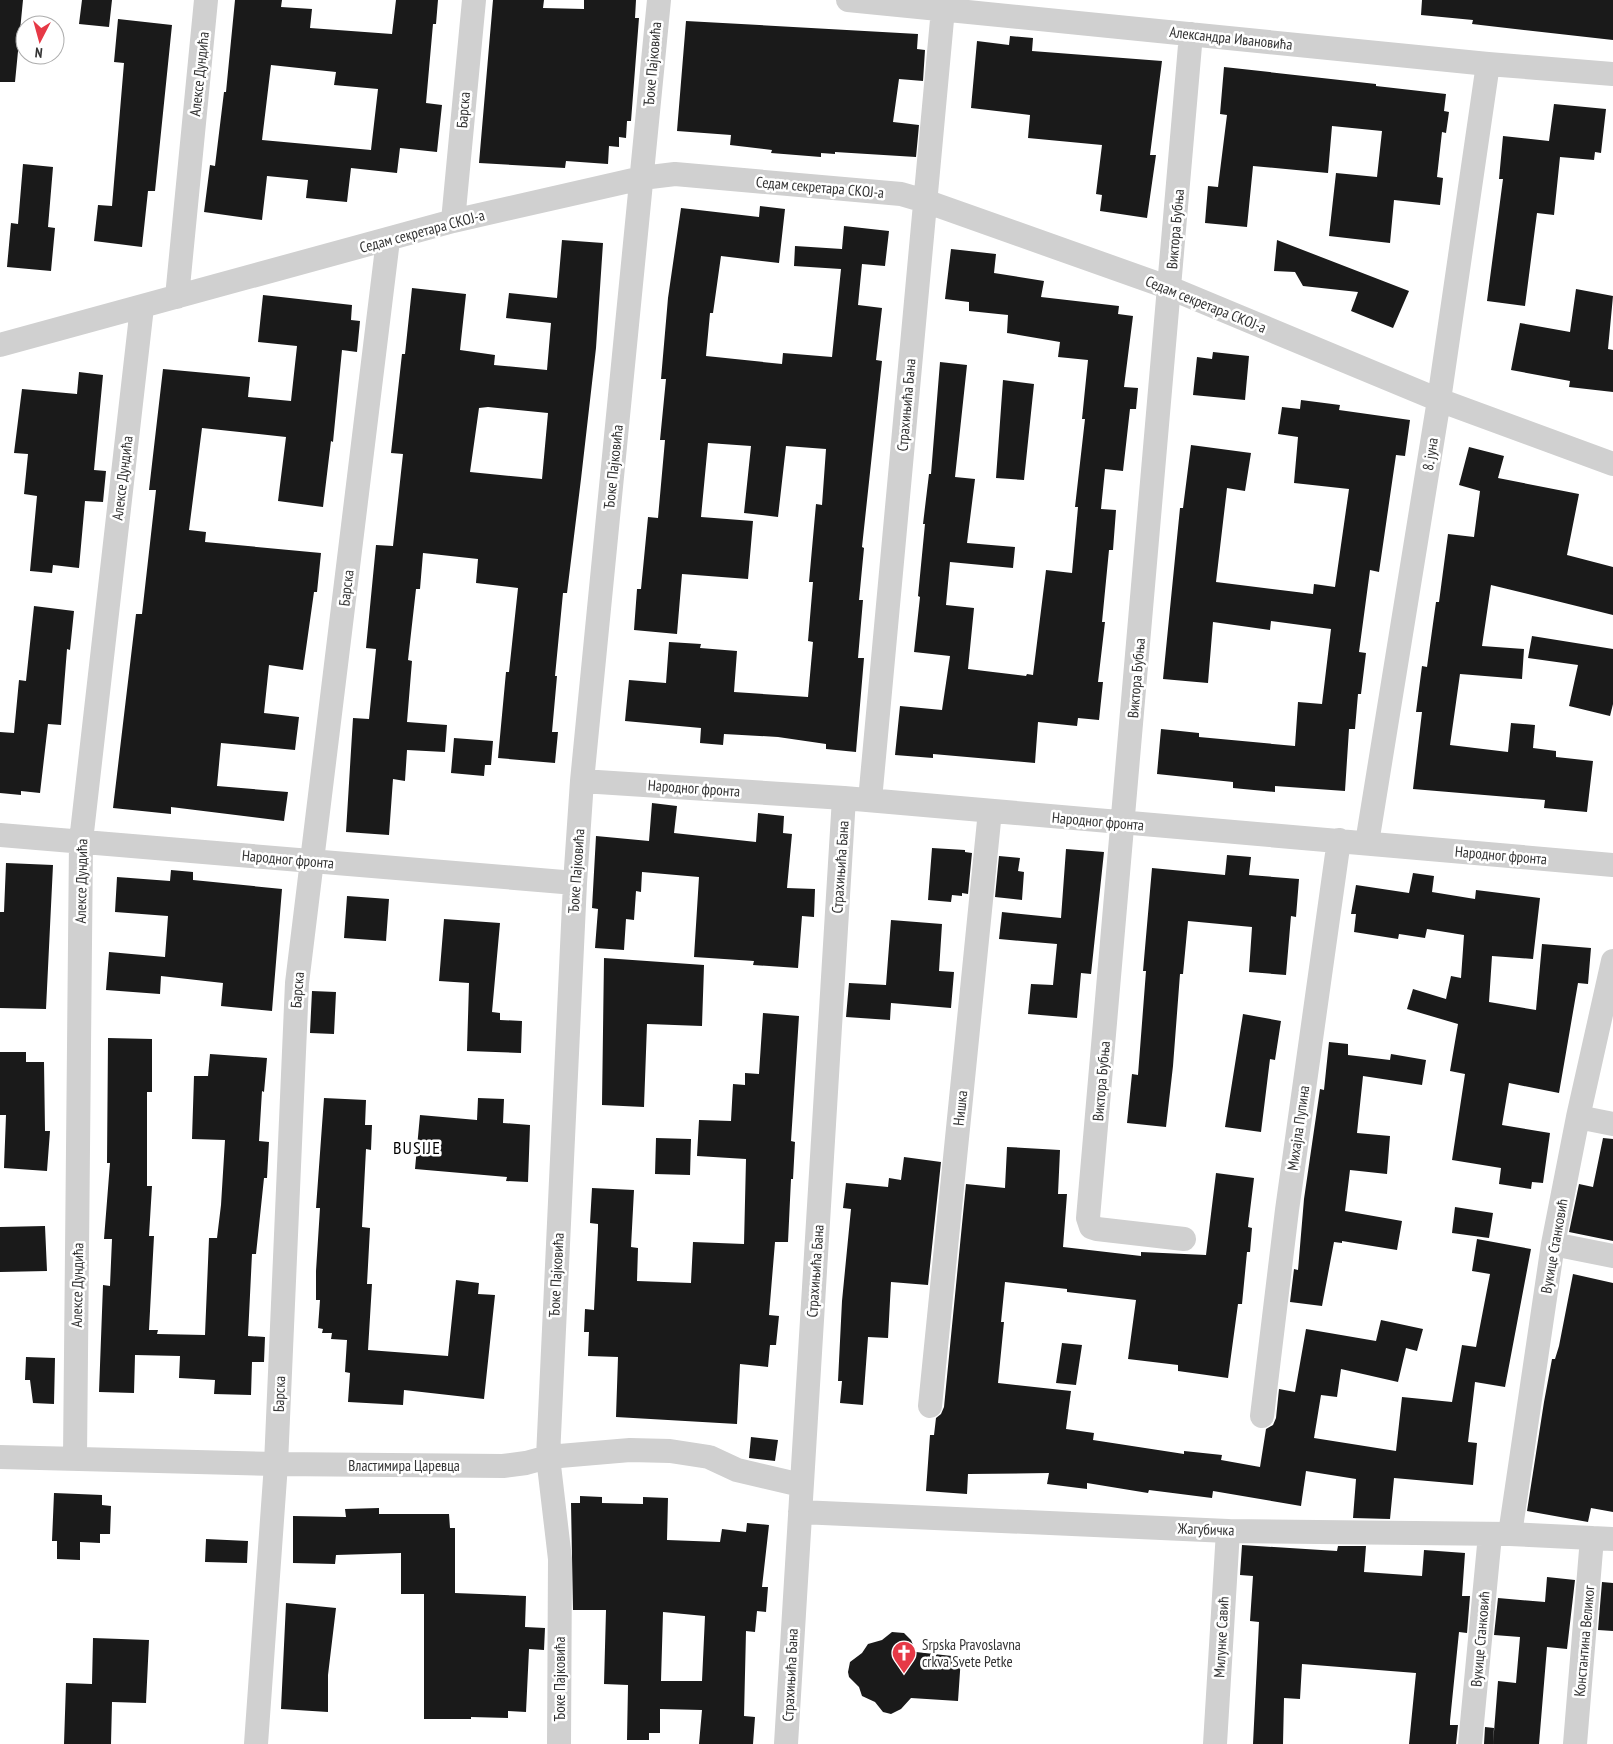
<svg xmlns="http://www.w3.org/2000/svg" width="1613" height="1744" font-family="'PT Sans Narrow',sans-serif">
	<rect width="100%" height="100%" fill="#fff"/>
	<path fill="#1a1a1a" fill-rule="evenodd" d="M0,0H23L15,82H0Z
		M82,0H112L109,27L79,24Z
		M235,0H282L281,7L312,9L310,28L392,34L396,0H438L436,24H433L426,103L442,105L437,152L400,148L397,173L351,168L347,202L306,198L308,180L267,176L262,220L204,212L210,165L215,166L224,92H226ZM271,65L336,72L334,85L378,89L371,150L262,140Z
		M493,0H544L543,8L584,9V0H636L635,18H639L631,121H627L626,138L619,137V147L609,146L608,164L566,161L565,168L479,163Z
		M1422,0H1613V40L1472,24L1473,20L1421,15Z
		M118,19L172,25L155,191H148L142,247L94,241L98,205L112,206L124,63L114,62Z
		M686,21L918,34L917,49L925,50L923,81L899,79L893,122L919,125L916,157L835,152V154L821,153V157L771,153L772,150L730,145L731,135L677,131Z
		M1010,36L1033,38L1032,51L1162,61L1150,155H1156L1147,218L1100,211L1102,195L1096,194L1102,145L1028,138L1030,115L971,108L977,41L1009,45Z
		M1224,67L1376,84V86L1446,94L1444,111L1449,112L1446,133L1442,132L1437,177L1443,178L1440,205L1394,200L1390,243L1329,236L1336,173L1377,177L1382,131L1332,126L1328,173L1253,166L1247,227L1205,223L1208,186L1218,187L1227,115L1220,114Z
		M1554,104L1606,109L1601,153L1595,152L1594,160L1560,157L1554,215L1537,213L1525,306L1487,301L1503,179H1499L1503,136L1549,141Z
		M23,164L53,167L48,227L55,228L51,271L7,267L11,223L18,224Z
		M760,206L785,209L779,263L721,256L713,313H710L706,356L782,364L783,353L832,357L841,269L794,266L795,246L842,249L844,226L889,231L885,266L862,264L858,305L882,308L876,360L882,361L862,547L864,548L859,600H863L858,658H864L856,752L826,749V744L778,737L724,734L723,745L700,743L701,728L625,721L629,680L666,683L669,642L701,644L700,648L737,651L734,692L808,697L813,642L808,641L813,582H809L816,504L822,505L826,449L786,446L778,517L744,513L751,446L708,443L701,517L753,521L748,579L682,574L677,634L634,630L637,589H641L648,517L658,518L665,440H660L666,379H661L668,298L681,208L759,217Z
		M562,240L603,243L596,348L581,479L567,593H563L555,676H557L552,732H558L555,763L498,758L506,672H509L518,588L476,583L478,559L423,553L420,589H416L408,660L412,661L407,722L447,725L445,752L407,750L405,781L393,779L389,835L346,832L353,718L369,719L376,649L366,648L376,545L393,546L403,454L391,453L402,354H405L412,288L466,294L460,350L495,355L494,365L547,370L551,323L506,318L509,293L557,298ZM488,407L548,413L542,479L470,472L479,408Z
		M1277,240L1409,291L1393,328L1351,311L1358,292L1303,286L1295,272L1274,271Z
		M951,249L996,254L994,273L1044,281L1041,297L1119,306L1118,314L1133,316L1124,387L1138,388L1136,409H1130L1123,471L1105,469L1101,509L1116,510L1113,550H1109L1102,622H1105L1098,682H1103L1099,720L1078,718L1077,726L1038,722L1035,763L933,754V758L895,755L900,706L942,710L950,656L914,652L920,597L918,596L925,524H923L929,474H931L940,362L967,365L955,477L975,479L967,543L1015,547L1013,568L950,562L946,605L974,608L968,669L1026,676L1027,674L1033,675L1046,570L1072,573L1078,507H1075L1085,419H1082L1088,360L1058,357L1060,342L1007,333L1008,315L969,311V302L945,299Z
		M1576,289L1613,296L1608,349L1613,350V392L1569,387L1570,381L1511,370L1520,323L1570,332Z
		M263,295L352,305L351,320L360,321L357,352L342,350L333,442L331,441L323,507L278,501L286,437L202,428L189,530L206,532L205,542L321,553L317,592H314L303,670L269,665L264,713L299,717L295,750L221,743L217,786L288,792L284,821L171,807V814L113,808L136,614H142L156,490H149L163,369L250,377L248,397L291,401L297,346L258,342Z
		M1213,352L1249,356L1245,400L1193,395L1197,357L1212,359Z
		M79,372L103,375L94,470L106,471L103,502L85,501L79,568L53,565L52,573L30,571L37,496L24,494L28,454L14,453L22,389L77,394Z
		M1003,380L1034,384L1024,480L996,478Z
		M1301,400L1340,405L1339,410L1410,420L1405,456L1396,455L1379,572L1370,570L1359,652L1366,653L1361,694H1358L1355,729H1349L1345,791L1275,786V792L1233,788V782L1157,774L1161,729L1199,733V737L1295,746L1298,702L1322,704L1331,629L1271,621L1270,630L1213,622L1208,683L1163,679L1180,508H1183L1191,445L1251,453L1245,491L1227,488L1216,582L1313,594L1314,584L1335,587L1349,489L1294,483L1298,437L1278,434L1282,407L1300,409Z
		M1469,447L1504,456L1498,478L1579,494L1567,555L1613,567V615L1491,585L1482,646L1524,649L1522,679L1460,674L1450,745L1508,752L1511,723L1535,725L1533,748L1556,751V757L1593,761L1587,812L1544,808L1545,800L1413,789L1422,712H1416L1422,666L1427,667L1436,602H1439L1448,534L1474,537L1480,491L1459,485Z
		M34,606L74,611L70,650L67,649L61,725L48,724L40,793L21,791V795L0,793V732L14,733L19,680L26,681Z
		M1532,636L1613,649V704L1610,716L1569,706L1578,665L1528,658Z
		M454,738L493,741L491,765H485L484,776L451,773Z
		M652,803L677,806L674,833L756,842L758,813L784,816L783,833L792,834L787,888L815,889L814,917L802,916L798,968L753,965L754,961L694,957L699,877L642,872L641,892L636,891L634,920L626,919L624,950L595,948L598,909L592,908L596,836L649,841Z
		M932,848L965,850V852L972,853L968,894L962,893V896L952,895L951,902L928,900Z
		M1066,849L1104,852L1091,974L1081,973L1077,1018L1028,1014L1031,984L1053,985L1057,944L999,939L1002,912L1061,918Z
		M1227,855L1251,857L1249,875L1299,879L1296,917L1291,916L1286,975L1249,972L1252,927L1188,921L1183,974H1180L1173,1066L1166,1127L1127,1123L1132,1074L1138,1075L1146,971H1143L1152,868L1225,875Z
		M999,856L1020,858L1018,871L1024,872L1022,900L995,897Z
		M6,863L53,865L46,1009L0,1008V912H4Z
		M171,870L193,872V880L282,889L272,1011L221,1006L223,983L161,976L160,994L106,990L109,952L165,957L168,916L115,912L117,877L170,881Z
		M1413,873L1434,876L1432,892L1475,899L1476,890L1540,898L1533,959L1492,956L1489,1002L1536,1010L1542,944L1591,948L1588,984L1578,983L1559,1093L1509,1083L1502,1125L1550,1133L1543,1183L1532,1182L1531,1189L1499,1184L1501,1168L1452,1160L1465,1074L1450,1071L1458,1024L1407,1009L1413,989L1446,999L1451,976L1461,978L1464,935L1427,929L1425,938L1399,934L1398,939L1354,932L1356,914H1351L1356,885L1409,893Z
		M347,896L389,899L386,941L344,938Z
		M444,919L500,923L492,1012L500,1013V1020L522,1021L521,1053L467,1051L469,983L439,981Z
		M891,920L942,924L939,971L954,972L951,1008L891,1003L890,1020L846,1017L849,983L886,985Z
		M604,958L704,965L702,1026L647,1024L644,1107L602,1105Z
		M312,991L336,992L334,1034L310,1033Z
		M763,1013L799,1016L791,1141L795,1142L793,1179H791L788,1242H775L769,1315L779,1316L776,1345H770L768,1367L740,1364L737,1424L616,1417L618,1357L588,1356L589,1332H584L585,1309L594,1310L598,1229V1224L590,1223L592,1188L634,1190L631,1247L638,1248L637,1281L691,1283L693,1242L744,1244L746,1159L697,1156L699,1120L731,1121L733,1084L745,1085V1073L759,1074Z
		M1243,1014L1281,1021L1275,1060L1270,1059L1261,1132L1225,1127Z
		M108,1038L152,1039V1092H147V1186H152L149,1236H154L149,1330H158L157,1334L205,1335L209,1238H217L221,1205L225,1140L192,1139L194,1076H208L210,1054L267,1058L264,1092L262,1091L259,1141L269,1142L267,1178H264L256,1254H252L248,1336L265,1337L264,1362H252L251,1395L214,1394L215,1380L179,1378L180,1356L135,1355L134,1393L99,1392L103,1285L110,1286L112,1239H104L110,1163H107Z
		M1329,1042L1348,1044V1055L1390,1060L1391,1054L1426,1060L1422,1085L1363,1076L1357,1133L1390,1136L1387,1174L1350,1170L1345,1211L1402,1221L1397,1250L1342,1241V1243L1334,1242L1322,1306L1290,1302L1294,1269L1298,1270L1304,1199L1320,1089L1324,1090Z
		M0,1052H26V1062H44L45,1131H50L47,1171L4,1168L6,1115H0Z
		M324,1098L366,1100L365,1125H372L371,1150L366,1149L362,1227L370,1228L367,1284H372L368,1350L448,1356L456,1280L479,1283L478,1294L495,1295L484,1399L404,1390L403,1405L348,1402L350,1373L345,1372L347,1340L331,1339L332,1333H322L323,1329L318,1328L320,1300H316V1271L320,1208H316Z
		M478,1098L504,1099L503,1123L530,1125L528,1182L506,1181L507,1177L415,1169L420,1115L477,1120Z
		M656,1138L691,1139L690,1175L655,1174Z
		M1603,1138L1613,1139V1241L1569,1232L1579,1184L1593,1187Z
		M1007,1147L1060,1150L1058,1194H1067L1063,1247L1141,1256V1252L1206,1255L1216,1173L1254,1178L1248,1227L1252,1228L1250,1252H1247L1242,1304H1238L1228,1378L1178,1371V1365L1128,1359L1136,1300L1067,1292V1289L1005,1282L1001,1322H1004L998,1383L1071,1391L1066,1429L1094,1433L1093,1440L1184,1454V1451L1222,1455L1221,1460L1260,1467L1266,1429L1273,1425L1276,1418L1279,1389L1295,1392L1306,1329L1376,1341L1381,1320L1423,1329L1417,1351L1406,1348L1398,1382L1341,1369L1337,1397L1321,1395L1314,1438L1396,1451L1402,1397L1452,1402L1462,1345L1476,1347L1490,1274L1472,1271L1477,1239L1531,1249L1505,1387L1475,1382L1468,1442L1477,1443L1473,1485L1394,1478L1390,1519L1353,1518L1356,1479L1306,1471L1301,1506L1213,1491L1212,1498L1149,1490L1148,1493L1087,1483V1489L1047,1484L1049,1473L968,1474L967,1494L926,1491L930,1435H934L936,1418L941,1414L944,1407L966,1184L1005,1188Z
		M904,1157L941,1162L928,1285L891,1282L888,1338L868,1337L863,1405L840,1403L842,1381H838L842,1301L851,1209L843,1208L846,1183L888,1187L889,1178L901,1180Z
		M1455,1207L1493,1213L1489,1238L1452,1233Z
		M45,1226L47,1271L0,1272V1227Z
		M1573,1274L1613,1283V1512L1591,1508L1588,1522L1527,1511L1544,1402L1552,1359H1555L1559,1346Z
		M1062,1343L1082,1345L1076,1385L1056,1383Z
		M26,1357L55,1358L54,1404L33,1403L30,1380H25Z
		M751,1437L778,1440L775,1461L749,1458Z
		M54,1493L102,1495V1505L111,1506L110,1534H100V1543L80,1542V1560L57,1559V1541H52Z
		M580,1496L602,1497V1503L643,1504V1497L668,1498L667,1540L720,1542L722,1529L746,1532L747,1523L769,1525L762,1587H768L766,1612L757,1611L755,1632L746,1631L744,1716L755,1717L753,1744H699L702,1710L660,1709V1733H649V1740H627L628,1685L604,1684L606,1610H573L571,1503H580ZM663,1612L705,1616L702,1681H661Z
		M379,1508V1514H449L450,1528H455V1593L526,1596L525,1627L545,1628L544,1650L529,1649L526,1712L508,1711V1718L471,1717V1719H424V1594H401V1553L336,1555L335,1564L293,1563V1516L346,1517L345,1509Z
		M206,1539L248,1541L247,1563L205,1562Z
		M1242,1545L1337,1551L1338,1546H1366L1364,1572L1422,1576L1424,1550L1465,1553L1462,1596H1470L1467,1633L1459,1632L1450,1721V1725H1458L1456,1744H1409L1416,1673L1302,1664L1300,1699L1284,1698L1283,1744H1253L1259,1622L1250,1621L1253,1576L1240,1575Z
		M1547,1577L1575,1580L1567,1649L1547,1647L1539,1744H1484L1485,1727L1494,1728L1493,1744L1498,1681L1516,1683L1520,1637L1494,1635L1498,1598L1545,1602Z
		M1602,1582L1613,1583V1631L1598,1630Z
		M286,1603L336,1608L328,1675V1712L281,1709Z
		M892,1632L904,1633L911,1640L916,1652L961,1657L958,1701L911,1698L901,1709L891,1714L883,1712L875,1702L862,1696L859,1687L849,1677L848,1672L850,1662L862,1653L868,1644L882,1640Z
		M93,1638L149,1640L146,1703L112,1702L111,1744H64L66,1683L92,1684Z"/>
	<g fill="none" stroke-linecap="round" stroke-linejoin="round">
		<path stroke="#d0d0d0" stroke-width="24" d="M848,0L1488,64L1613,74
			M453,221L474,0
			M177,297L206,0
			M0,345L453,221L642,178L675,174L901,194L925,201L1170,288L1439,400L1613,464
			M582,781L844,798L1613,865
			M870,800L943,9
			M0,835L575,883
			M1367,843L1439,400L1488,64
			M1578,1117L1613,1124
			M1184,1239L1097,1229L1091,1227L1088,1218L1191,34
			M1553,1244L1613,1256
			M930,1406L990,811
			M1262,1416L1287,1210L1339,840
			M0,1457L276,1464L503,1466L526,1463L548,1457L630,1450L670,1451L709,1457L737,1470L801,1485
			M75,1457L81,841L142,307
			M800,1512L1228,1531L1510,1534L1613,1539
			M1510,1534L1553,1244L1578,1117L1613,961
			M256,1744L276,1464L297,983L388,240
			M559,1744L560,1559L548,1457L575,883L582,781L659,0
			M786,1744L844,798
			M1215,1744L1228,1531
			M1470,1744L1490,1535
			M1575,1744L1592,1538"/>
	</g>
	<defs>
		<symbol id="church-pin" viewBox="-11 -11 22 30"><path d="M0 17L-7.5 6A9.5 9.5 0 1 1 7.5 6Z" fill="#e63946" stroke="#fff"/><path d="M-1.2-6h2.4v3.5h3.3v2.4h-3.3V6h-2.4V-.1h-3.3v-2.4h3.3Z" fill="#fff"/></symbol>
	</defs>
	<g fill-rule="evenodd">
		<use href="#church-pin" x="890" y="1639" width="28" height="38"/>
	</g>
	<g text-anchor="middle" dominant-baseline="central" stroke-width="5" stroke-linejoin="round" paint-order="stroke">
		<g font-size="15" fill="#333" stroke="#fff">
			<text transform="translate(1231 38) rotate(6)">Александра Ивановића</text>
			<text transform="translate(652 64) rotate(-85)">Ђоке Пајковића</text>
			<text transform="translate(199 74) rotate(-84)">Алексе Дундића</text>
			<text transform="translate(463 110) rotate(-85)">Барска</text>
			<text transform="translate(820 187) rotate(5)">Седам секретара СКОЈ-а</text>
			<text transform="translate(1175 229) rotate(-85)">Виктора Бубња</text>
			<text transform="translate(422 231) rotate(-15)">Седам секретара СКОЈ-а</text>
			<text transform="translate(1206 304) rotate(22)">Седам секретара СКОЈ-а</text>
			<text transform="translate(906 405) rotate(-85)">Страхињића Бана</text>
			<text transform="translate(1430 454) rotate(-81)">8. јуна</text>
			<text transform="translate(613 467) rotate(-84)">Ђоке Пајковића</text>
			<text transform="translate(122 478) rotate(-83)">Алексе Дундића</text>
			<text transform="translate(346 588) rotate(-83)">Барска</text>
			<text transform="translate(1136 678) rotate(-85)">Виктора Бубња</text>
			<text transform="translate(694 788) rotate(4)">Народног фронта</text>
			<text transform="translate(1098 821) rotate(5)">Народног фронта</text>
			<text transform="translate(1501 855) rotate(5)">Народног фронта</text>
			<text transform="translate(288 859) rotate(5)">Народног фронта</text>
			<text transform="translate(840 867) rotate(-86)">Страхињића Бана</text>
			<text transform="translate(576 871) rotate(-86)">Ђоке Пајковића</text>
			<text transform="translate(81 881) rotate(-89)">Алексе Дундића</text>
			<text transform="translate(297 990) rotate(-85)">Барска</text>
			<text transform="translate(1101 1081) rotate(-85)">Виктора Бубња</text>
			<text transform="translate(960 1108) rotate(-84)">Нишка</text>
			<text transform="translate(1298 1128) rotate(-82)">Михајла Пупина</text>
			<text transform="translate(1554 1246) rotate(-80)">Вукице Станковић</text>
			<text transform="translate(815 1271) rotate(-86)">Страхињића Бана</text>
			<text transform="translate(556 1275) rotate(-87)">Ђоке Пајковића</text>
			<text transform="translate(77 1285) rotate(-89)">Алексе Дундића</text>
			<text transform="translate(279 1394) rotate(-88)">Барска</text>
			<text x="404" y="1465">Властимира Царевца</text>
			<text transform="translate(1206 1529) rotate(2)">Жагубичка</text>
			<text transform="translate(1221 1637) rotate(-87)">Милунке Савић</text>
			<text transform="translate(1480 1639) rotate(-85)">Вукице Станковић</text>
			<text transform="translate(1584 1641) rotate(-85)">Константина Великог</text>
			<text transform="translate(790 1675) rotate(-87)">Страхињића Бана</text>
			<text transform="translate(559 1679) rotate(-90)">Ђоке Пајковића</text>
		</g>
		<g font-size="15" fill="#333" stroke="#fff" text-anchor="start">
			<text x="922" y="1644">Srpska Pravoslavna<tspan x="922" dy="17">crkva Svete Petke</tspan></text>
		</g>
		<g font-size="18" letter-spacing="1" fill="#000" stroke="#fff">
			<text x="417" y="1147">BUSIJE</text>
		</g>
	</g>
	<g transform="translate(40 40) rotate(186)"><circle r="24" fill="#ffffff" stroke="#adadad"/>
	<path d="M0-4L9 19L0 12L-9 19Z" fill="#e63946"/>
	<text y="-8" font-size="14" font-weight="bold" text-anchor="middle" fill="#333333">N</text>
	</g>
</svg>
